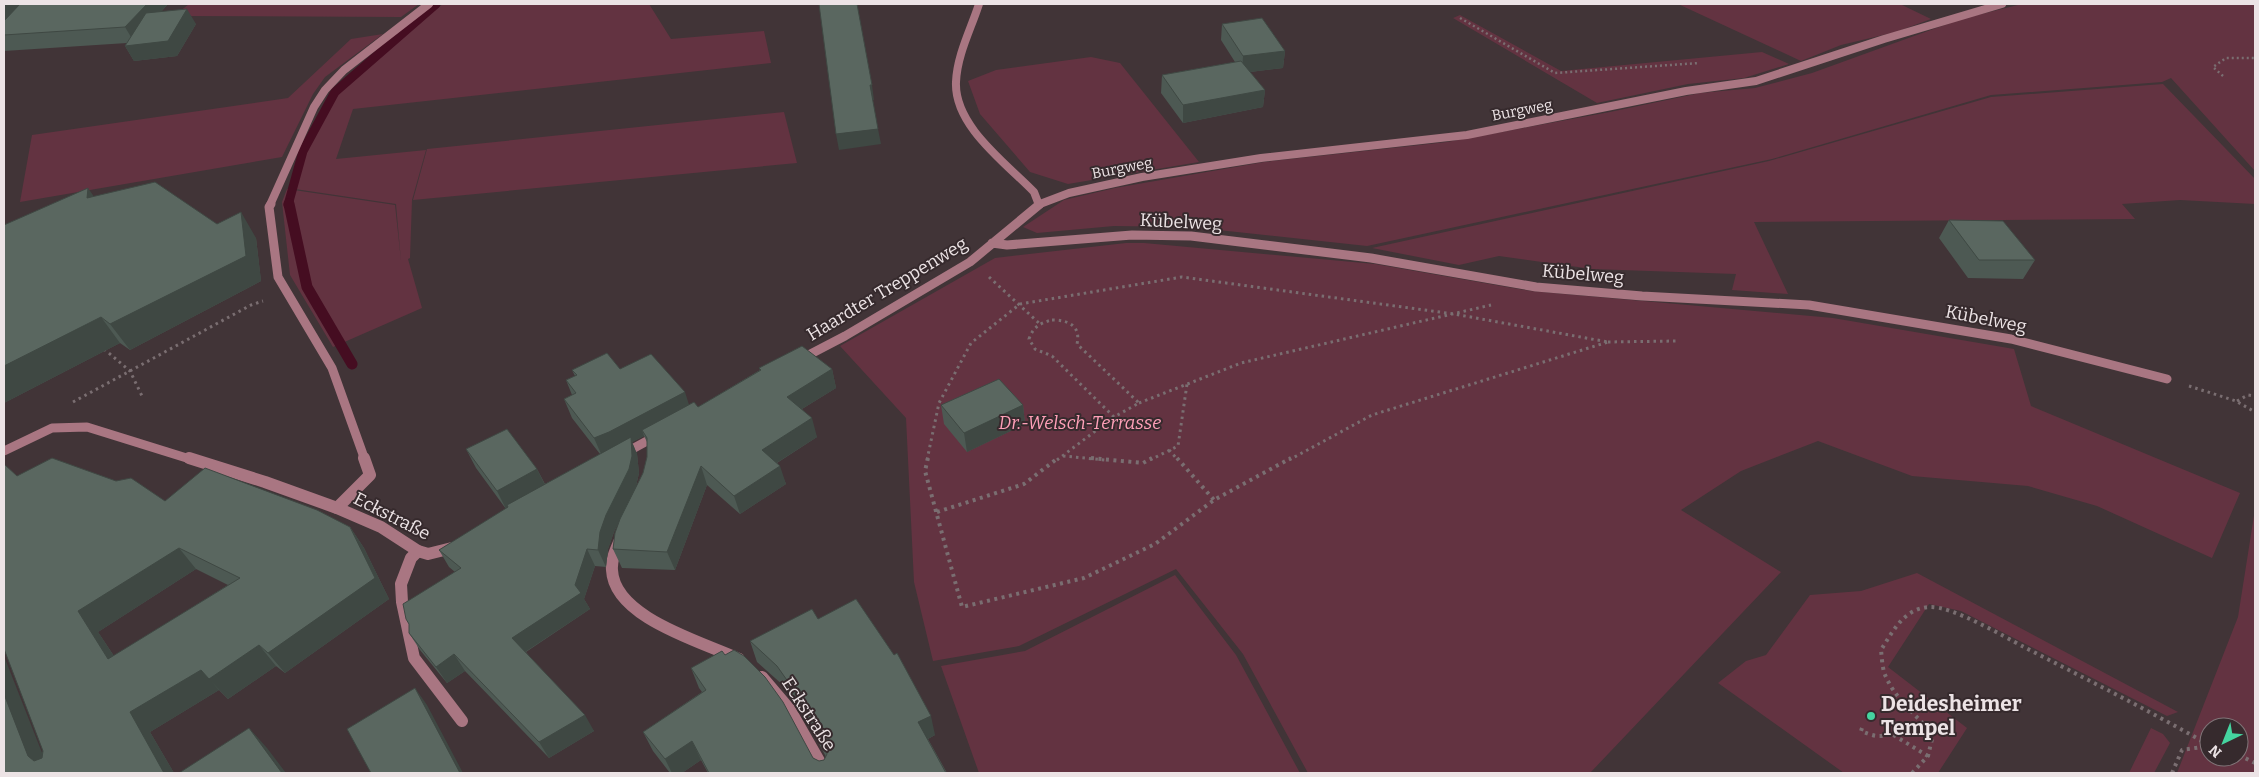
<svg xmlns="http://www.w3.org/2000/svg" width="2259" height="777" font-family="Bitter,serif">
	<rect width="100%" height="100%" fill="#413437"/>
	<path fill="#633341" fill-rule="evenodd" d="M189,4H419L401,17L174,16Z
		M443,4H649L671,39L764,31L771,63L353,109L336,159L426,150L412,200L410,258L408,259L422,308L333,347L290,275L282,202L287,189L395,205L401,261L396,204L295,189L304,151L336,92L418,23Z
		M1678,4H1900L1931,19L1896,32L1841,45L1801,61Z
		M2022,4H2255V171L2171,78L2162,82L1991,95L1772,159L1367,246L1190,227L1114,226L1037,233L1023,227L1064,200L1115,188L1264,162L1447,142L1610,112L1700,93L1755,88L1812,73L1961,19Z
		M1460,15L1561,71L1762,52L1789,64L1744,78L1688,84L1597,103L1453,18Z
		M383,34L325,77L313,94L282,157L20,202L32,135L288,98L351,39Z
		M1091,57L1120,63L1199,162L1068,184L1030,172L980,114L968,81L996,70Z
		M2163,84L2255,179V204L2180,200L2122,204L2135,219L1754,222L1788,294L1732,290L1736,274L1592,269L1499,256L1459,265L1372,248L1769,161L1991,97Z
		M784,112L797,163L413,200L427,149Z
		M1126,243H1144L1375,264L1531,291L1833,318L2014,349L2031,406L2240,493L2212,558L2097,506L2028,486L1912,476L1818,441L1741,471L1681,510L1781,572L1590,773H1308L1243,654L1176,569L1019,646L933,661L914,582L906,418L840,346L995,258Z
		M2255,509V773H2177L2238,617ZM2209,727H2239V757H2209Z
		M1917,573L2178,712L2167,716L1961,611L1929,604L1888,667L1967,728L1938,773H1844L1718,683L1746,661L1766,655L1810,595L1861,591Z
		M1175,575L1236,655L1300,773H979L941,666L1025,651Z
		M2151,728L2163,734L2170,743L2154,773H2129Z"/>
	<g fill="none" stroke-linecap="round" stroke-linejoin="round">
		<path stroke="#450d21" stroke-width="9" d="M288,205L303,151L335,92L436,4"/>
		<path stroke="#450d21" stroke-width="11" d="M289,204L307,287L352,364"/>
		<path stroke="#7a6e71" stroke-width="2.5" stroke-dasharray="2 3" stroke-linecap="butt" d="M1460,18L1555,73L1699,63
			M2223,76L2213,67L2226,58H2255"/>
		<path stroke="#7a6e71" stroke-width="3" stroke-dasharray="2.5 4" stroke-linecap="butt" d="M989,277L1040,324
			M1052,320C1069,320 1081,326 1077,344L1139,403L1114,417L1052,356L1035,349L1029,339C1033,327 1040,323 1052,320Z
			M1608,342L1676,341
			M104,349L130,371L142,396
			M2189,386L2236,401L2255,412
			M2237,401L2248,395L2255,396
			M73,402L251,305L263,301
			M1139,403L1241,363L1491,305
			M1169,450L1178,460
			M1063,456L1105,460
			M927,460L939,403L971,343L1020,304L1182,277L1454,314L1608,342
			M1057,460L1114,417
			M1150,460L1178,446L1187,384
			M1289,460L1372,415L1608,342"/>
		<path stroke="#7a6e71" stroke-width="4" stroke-dasharray="3 4.5" stroke-linecap="butt" d="M928,458L925,471L962,607L1084,578L1155,544L1214,500L1291,458
			M1091,458L1143,463L1152,458
			M1177,458L1214,500
			M937,512L1024,484L1058,458
			M1862,728L1861,731C1871,735 1880,739 1890,733L1928,756
			M2239,755L2255,763
			M1912,773L1928,756L1933,735C1918,716 1896,700 1886,677C1882,669 1882,658 1881,650C1893,631 1904,608 1930,607C1952,606 2003,636 2024,647C2086,679 2148,710 2209,745
			M2172,773L2182,750L2208,746"/>
		<path stroke="#a97682" stroke-width="8" d="M1040,204L1069,193L1142,177L1261,158L1467,135L1686,91L1756,81L1884,39L2002,4
			M270,205L314,107L325,90L344,70L429,4"/>
		<path stroke="#a97682" stroke-width="9" d="M271,204L269,207L278,277L332,368L365,460"/>
		<path stroke="#a97682" stroke-width="12" d="M337,508L370,475L364,458
			M418,551L411,558L401,584L402,602L414,658L462,721"/>
		<path stroke="#a97682" stroke-width="8" d="M979,4C971,29 957,55 956,82C954,126 1006,163 1034,192L1039,205"/>
		<path stroke="#a97682" stroke-width="9" d="M992,243L1007,245L1132,235L1191,236L1371,258L1536,287L1642,296L1809,305L2011,339L2167,379
			M799,360L845,336L970,262L1040,204
			M4,451L52,428L87,427L193,460
			M623,454L658,435"/>
		<path stroke="#a97682" stroke-width="12" d="M189,458L265,482L337,508L381,527L418,551L428,554L452,548
			M620,540C616,549 611,559 612,570C614,618 703,642 739,659
			M762,677L790,710L826,773"/>
	</g>
	<path fill="#4d5953" fill-rule="evenodd" d="M4,4H168L161,12L196,24L177,56L134,61L125,46L127,43L4,51Z
		M1222,24L1285,51L1283,68L1250,72L1265,90L1263,107L1183,123L1161,93L1162,75L1235,62L1221,40Z
		M93,196L217,224L256,238L261,281L130,350L120,343L4,403Z
		M1949,220L2035,260L2023,279L1968,278L1939,238Z
		M759,368L832,369L836,388L802,409L817,437L777,463L786,484L740,514L707,485L675,570L622,568L613,549L643,473L647,457V442L644,436L632,442L637,454L639,473L636,486L614,532L608,549L606,567L595,566L584,599L590,609L526,652L594,731L549,758L465,671L447,683L420,650L409,633L455,572L449,567L439,550L506,509L476,468L466,449L537,469L545,484L600,454L572,418L564,399L572,395L566,380L575,376L572,370L620,369L689,405L698,407L760,370Z
		M941,405H1023L1025,424L967,452L944,424Z
		M17,476L165,501L350,527L364,548L389,599L285,673L276,666L228,699L219,690L150,732L174,773H4L42,754L43,751ZM196,569L228,585L114,656L98,632Z
		M818,619L935,735L928,739L947,773H708L701,760L682,773H670L653,751L643,732L702,692L699,688L691,668L813,758L819,761L824,760L826,757L803,713L784,686L757,662L750,641Z"/>
	<path fill="#3f4843" d="M5,4H29L4,30V5Z
		M147,4H168L134,42L125,27Z
		M187,9L196,24L177,56L134,61L125,46Z
		M1285,51L1283,68L1242,73L1243,56Z
		M870,85H872L874,100H872Z
		M1265,90L1263,107L1183,123V105Z
		M878,129L881,144L839,150L836,134Z
		M88,188L106,214L87,198Z
		M241,212L256,238L261,281L130,350L110,324Z
		M101,317L120,343L4,403V366Z
		M832,369L836,388L792,415L787,397Z
		M685,392L691,411L642,430L644,436L632,442L637,454L639,473L636,486L614,532L608,549L606,567L598,550L602,456L594,438Z
		M1023,405L1025,424L967,452L964,433Z
		M812,418L817,437L767,469L762,450Z
		M701,466L707,485L675,570L667,552Z
		M780,466L786,484L740,514L734,496Z
		M537,469L546,487L506,509L497,491Z
		M350,527L364,548L389,599L285,673L268,653Z
		M179,548L196,569L98,632L129,679L108,659L78,611Z
		M587,549L595,566L584,599L590,609L522,654L512,638L575,585Z
		M259,645L276,666L228,699L209,679Z
		M454,654L465,671L447,683L436,667Z
		M4,656L50,773L28,756L4,694Z
		M201,670L219,690L150,732L174,773H164L130,712Z
		M415,688L427,705L463,773H460Z
		M585,715L594,731L549,758L539,742Z
		M931,716L935,735L922,742L918,722Z
		M249,728L267,748L286,773H282Z
		M692,741L701,760L682,773H672L665,759Z"/>
	<path fill="#5a6760" stroke="#3f4843" fill-rule="evenodd" d="M20,4H147L125,27L4,35V21Z
		M819,4H857L872,85H870L878,129L836,134Z
		M187,9L168,41L125,46L146,13Z
		M1262,18L1285,51L1243,56L1222,24Z
		M1241,61L1265,90L1183,105L1162,75Z
		M155,182L217,224L241,212L246,256L110,324L101,317L4,366V225L88,188L87,198Z
		M1949,220L2003,221L2035,260H1979Z
		M802,346L832,369L787,397L812,418L762,450L780,466L734,496L701,466L667,552L613,549L615,533L620,519L643,473L647,457V438L642,430L694,402L698,407L761,370L759,368Z
		M607,353L620,369L651,354L685,392L609,432L594,438L564,399L576,393L566,380L577,375L572,370Z
		M999,379L1023,405L964,433L941,405Z
		M507,429L537,469L497,491L466,449Z
		M631,437L632,456L629,469L606,515L600,532L598,550L587,549L575,585L581,593L512,638L585,715L539,742L454,654L436,667L409,633V624L406,619L403,604L461,568L439,550L508,507L507,505Z
		M52,458L116,481L131,478L165,501L205,468L317,510L350,527L375,578L268,653L259,645L209,679L201,670L130,712L164,773H4V694L28,756L34,761L42,758L43,751L4,649V464L17,476ZM179,548L240,578L108,659L78,611Z
		M856,599L894,655L897,653L931,716L918,722L946,773H709L692,741L665,759L643,732L706,690L691,668L722,651L725,655L734,650L744,656L765,677L783,702L813,758L819,761L824,760L827,754V750L796,693L777,666L750,641L812,609L818,619Z
		M415,688L460,773H371L347,729Z
		M249,728L282,773H179Z"/>
	<circle fill="#45d49f" stroke="#362a2d" stroke-width="2" cx="1871" cy="716" r="5"/>
	<g text-anchor="middle" dominant-baseline="central" stroke-width="4" stroke-linejoin="round" paint-order="stroke">
		<g font-size="15" fill="#ece3e5" stroke="#362a2d">
			<text transform="translate(1522 110) rotate(-11)">Burgweg</text>
			<text transform="translate(1122 168) rotate(-11)">Burgweg</text>
		</g>
		<g font-size="18" fill="#ece3e5" stroke="#362a2d">
			<text transform="translate(1181 222) rotate(3)">Kübelweg</text>
			<text transform="translate(1583 274) rotate(5)">Kübelweg</text>
			<text transform="translate(887 289) rotate(-31)">Haardter Treppenweg</text>
			<text transform="translate(1986 319) rotate(11)">Kübelweg</text>
			<text transform="translate(392 516) rotate(27)">Eckstraße</text>
			<text transform="translate(809 714) rotate(57)">Eckstraße</text>
		</g>
		<g font-size="18" font-style="italic" fill="#ffa0b8" stroke="#362a2d">
			<text x="1080" y="423">Dr.-Welsch-Terrasse</text>
		</g>
		<g font-size="21" font-weight="bold" fill="#ece3e5" stroke="#362a2d" text-anchor="start">
			<text x="1881" y="704">Deidesheimer<tspan x="1881" dy="24">Tempel</tspan></text>
		</g>
	</g>
	<rect width="2259" height="777" fill="none" stroke="#ece3e5" stroke-width="10"/>
	<g transform="translate(2224 742) rotate(223)"><circle r="24" fill="#362a2d" stroke="#7f7477"/>
	<path d="M0-4L9 19L0 12L-9 19Z" fill="#45d49f"/>
	<text y="-8" font-size="14" font-weight="bold" text-anchor="middle" fill="#ece3e5">N</text>
	</g>
</svg>
